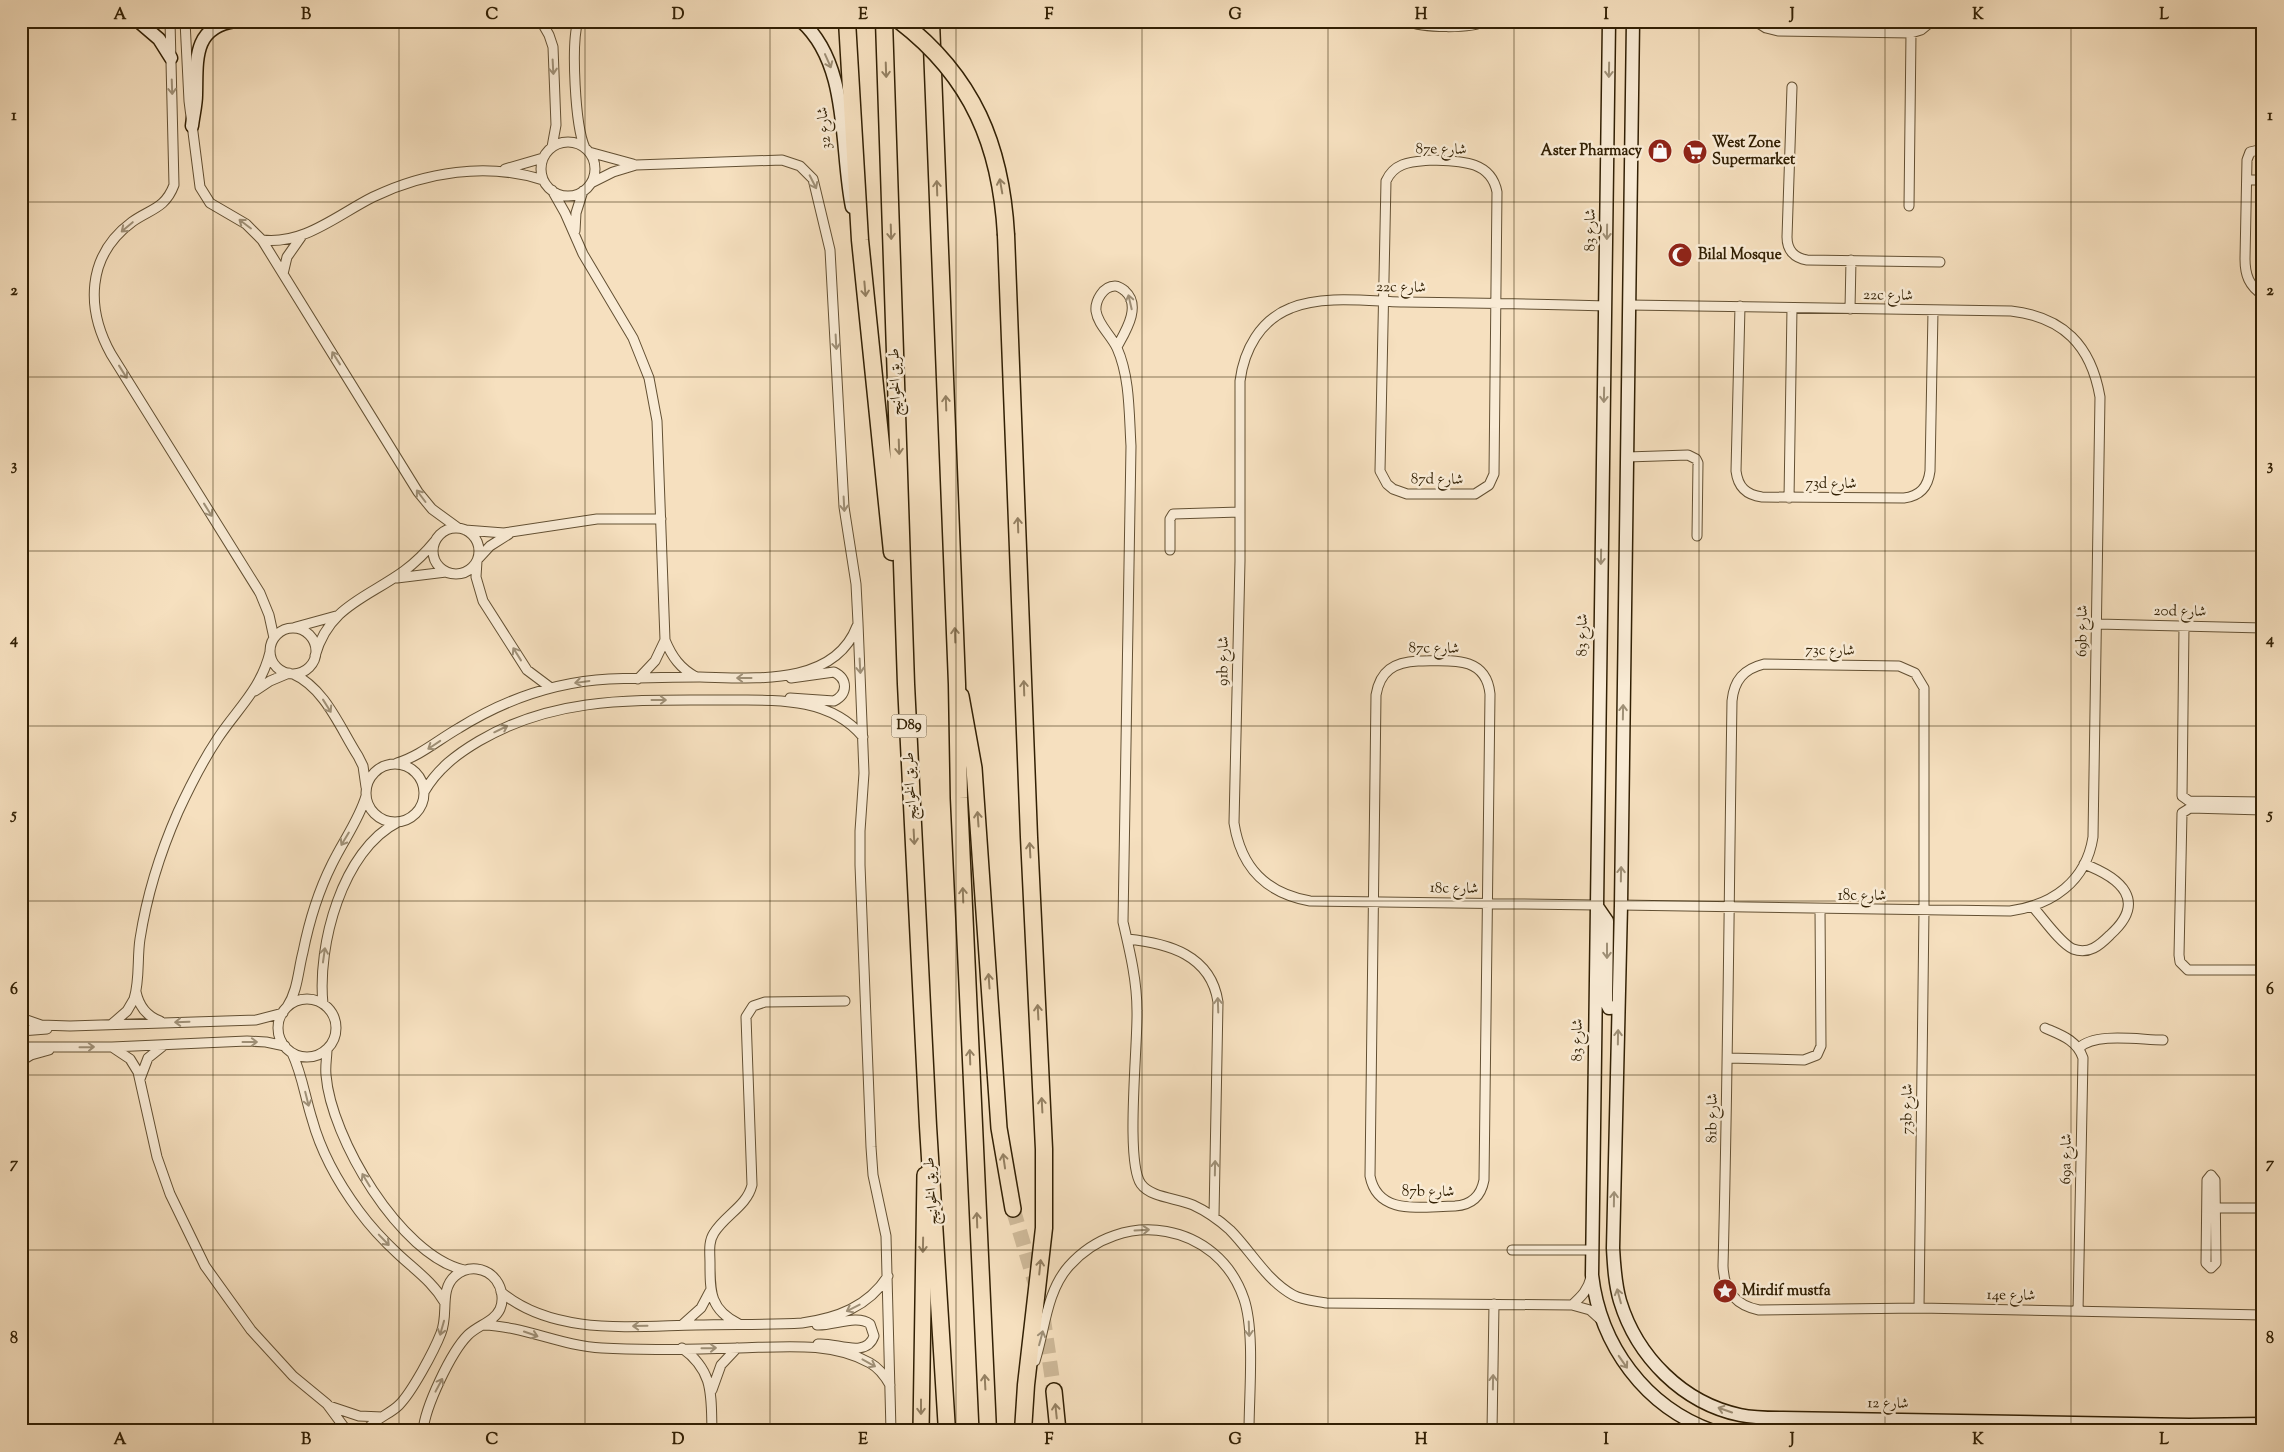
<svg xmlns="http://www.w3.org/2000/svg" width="2284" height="1452" font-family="'Sorts Mill Goudy',Amiri,serif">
	<rect width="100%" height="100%" fill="#f6e0bf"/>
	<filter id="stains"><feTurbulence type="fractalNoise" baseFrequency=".004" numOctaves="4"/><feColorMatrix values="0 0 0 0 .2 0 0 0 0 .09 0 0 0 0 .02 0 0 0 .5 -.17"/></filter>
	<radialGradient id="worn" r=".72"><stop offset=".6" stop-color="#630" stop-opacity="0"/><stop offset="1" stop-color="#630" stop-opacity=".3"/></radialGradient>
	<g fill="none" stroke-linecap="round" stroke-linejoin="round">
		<path stroke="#cfba9a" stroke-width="15" stroke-dasharray="15 8" stroke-linecap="butt" d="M1013,1209L1036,1286
			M1043,1316L1054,1391"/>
		<defs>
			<path id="street" d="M170,21L174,185C165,209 150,209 132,222C86,256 86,309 111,354L260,593L269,615L274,638
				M185,21L189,101L200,187L210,203L246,224L262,240L418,492L432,509L458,528
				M541,21L549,35L553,47L556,125L552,147
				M578,21C571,44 575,126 585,148
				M1407,21C1422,28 1471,29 1485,21
				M1755,21L1766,28L1778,31L1911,33L1921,30L1932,21
				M1792,87L1787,237C1787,250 1794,258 1807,260L1940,262
				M541 169a27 27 0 1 1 54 0a27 27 0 1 1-54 0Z
				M2263,149L2250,152L2247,160L2245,259C2245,275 2249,286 2263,295
				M589,152L633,164
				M1432,160C1459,161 1491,160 1497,192L1494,474L1489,485L1475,494H1407L1393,489L1387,484L1380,471L1386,181C1395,161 1413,162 1432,160Z
				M505,169L543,158
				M2247,180H2263
				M591,183L613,172L636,165L782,160L800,166L813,179L830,250L844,507L856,584L858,623L864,773L860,831V865L871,1147L873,1175L886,1236L891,1431
				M552,190L565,213L583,254L633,338L649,378L657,421L665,640C672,657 680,668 696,677
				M1909,206L1911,33
				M575,231L576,213L583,191
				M262,240C304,245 337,215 373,197C425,172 487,162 543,180
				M283,274L287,257L301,237
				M1740,306L1736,471C1738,487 1746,495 1762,497L1904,498C1920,496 1928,487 1930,471L1933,311
				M1850,309L1851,260
				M1117,347C1125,332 1142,306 1125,291C1123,289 1118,286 1115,286C1103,286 1095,301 1096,311C1098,325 1111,335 1117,348C1130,377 1129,414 1131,446L1123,922C1130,952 1137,981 1137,1011C1138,1044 1125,1162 1141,1184C1151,1198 1178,1198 1193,1205C1206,1211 1219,1220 1230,1230C1251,1251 1266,1280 1293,1295C1302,1300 1316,1301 1326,1303L1572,1305L1590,1310L1601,1320
				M1627,457L1688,455L1696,459L1698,463L1697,536
				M2262,485H2263
				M1789,498L1792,308
				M433 551a23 23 0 1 1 46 0a23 23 0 1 1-46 0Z
				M465,530L504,533L597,519H661
				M1170,550V519L1173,514L1240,512
				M478,559L490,546L509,534
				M477,561L476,577L483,601L527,670L551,688
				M397,578L446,572
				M2097,624L2263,628
				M2184,626L2182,796L2189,801L2263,802
				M296,627L336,616
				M270 651a23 23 0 1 1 46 0a23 23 0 1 1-46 0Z
				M315,656C329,606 367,598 404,571C416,562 426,552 435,541
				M1418,661C1448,661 1486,654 1490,694L1484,1180C1481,1196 1472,1205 1455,1206C1423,1206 1378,1217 1370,1176L1376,695C1380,671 1394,662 1418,661Z
				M293,674C325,688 340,728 358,756L363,766L366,787
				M638,679L655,661L665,640
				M255,691L270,681L289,673
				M790,698L834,701C848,694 848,679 834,672L791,678
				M397,763C420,756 438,740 459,728C504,700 555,682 609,679C639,678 669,677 700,677C752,678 834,687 857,626
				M366 793a29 29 0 1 1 58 0a29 29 0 1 1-58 0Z
				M424,792C437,769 457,754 479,741C554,697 631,700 715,700C765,701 827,693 863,737
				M2263,810L2190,808L2182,813L2179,955L2180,962L2188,970H2263
				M1596,905L1310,901C1266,893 1241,868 1234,823L1240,561V381C1244,350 1260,320 1291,308C1322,295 1367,301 1401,302C1469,303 1538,304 1606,306
				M1621,905L2010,911C2052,905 2086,882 2093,837L2100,397C2091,345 2063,317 2011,311L1629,305
				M2033,907C2043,918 2060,943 2073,949C2089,955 2100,945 2110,935C2148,901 2121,878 2084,864
				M1127,939C1168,943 1211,955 1218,1002L1214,1216
				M136,992C139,1006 146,1016 160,1021
				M278 1028a29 29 0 1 1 58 0a29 29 0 1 1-58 0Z
				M323,1004C317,946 342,850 398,822
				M287,1007C298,990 298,971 303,952C309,922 318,892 332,864C343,841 359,820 366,796
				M21,1018L41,1025L70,1026L256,1020L283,1013
				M112,1024L127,1011L134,999C140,980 137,958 140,939C147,894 160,853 178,812C190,786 202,762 218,738C238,708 261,689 270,652
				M2045,1028C2061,1035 2077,1040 2083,1058L2078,1311
				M21,1031L47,1029
				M21,1047H112L247,1041L266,1042L285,1046
				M112,1047L130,1059L138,1072L157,1157L170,1194L205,1266L251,1330L293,1376L327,1404L347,1431
				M2079,1048C2095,1032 2140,1040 2163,1040
				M327,1049C327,1057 325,1066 326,1075C331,1138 400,1255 464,1270
				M292,1053C302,1074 305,1097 312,1119C321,1152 339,1184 359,1211C370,1226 384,1241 398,1254C415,1270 433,1282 445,1303
				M1728,1058L1804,1060L1817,1055L1821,1046L1820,909
				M21,1061L31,1055L49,1050
				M140,1079L148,1058L163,1046
				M2211,1175L2215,1180L2216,1263L2211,1268L2206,1263L2207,1180Z
				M2215,1208H2263
				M1512,1250H1591
				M501,1292C554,1336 632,1326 696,1325C731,1324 767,1325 802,1323C837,1318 868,1307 888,1276
				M1572,1305C1582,1296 1588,1290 1591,1277
				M1919,1308L1924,910V688L1915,673L1899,666L1764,664C1744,669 1734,680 1732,701C1729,889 1728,1078 1723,1266C1724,1290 1734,1305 1759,1310L1919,1308L2263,1315
				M739,1324C710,1310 710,1292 710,1263C710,1253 708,1242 714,1233C725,1215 747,1206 752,1185L746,1017L753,1006L765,1002L845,1001
				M483,1325C524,1326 561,1346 602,1348C647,1351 694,1349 739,1348C782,1347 831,1341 870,1363C879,1368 885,1376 890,1385
				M682,1325L701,1308L710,1291
				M817,1325C833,1326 857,1314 870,1324L874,1336C866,1359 836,1342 818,1344
				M682,1348C714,1371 711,1395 712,1431
				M1035,1361C1045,1330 1046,1292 1069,1266C1121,1207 1218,1222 1244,1299C1255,1332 1249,1394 1249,1431
				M712,1390L721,1365L737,1348
				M329,1406L359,1416L382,1417
				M366,1431C375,1418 389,1415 399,1405C412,1392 434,1351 441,1333C449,1314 439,1290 455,1276C468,1265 486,1267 496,1280C502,1288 504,1300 500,1309C494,1322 478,1325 468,1335C451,1352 425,1407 423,1431
				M1492,1431L1494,1304"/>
			<path id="secondary" d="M138,21L159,39L171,58
				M801,21C850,64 840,149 852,207
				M1609,21L1592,1275C1600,1345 1645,1407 1713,1431
				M1633,21L1621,905L1613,1248C1614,1266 1615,1284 1620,1301C1637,1357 1683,1403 1740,1415C1754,1418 1769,1418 1783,1418L2189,1425L2263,1424
				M192,126C193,116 196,105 196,95C197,62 192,27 235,21
				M1596,905L1607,921L1606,1002L1609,1008L1618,1007"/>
			<path id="primary" d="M961,696L974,768L999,1128L1013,1209
				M1054,1391L1058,1431
				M921,1431L925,1175"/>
			<path id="highway" d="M847,21L860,240L892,552
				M884,21L906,684L928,1126L947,1431
				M931,21L957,684L959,798L988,1431
				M1006,235L1029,837L1044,1149V1228L1026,1385L1023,1431"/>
		</defs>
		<use href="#street" stroke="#635033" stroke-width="11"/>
		<use href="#secondary" stroke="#322004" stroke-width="15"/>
		<use href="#primary" stroke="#322004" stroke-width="18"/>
		<use href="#highway" stroke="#322004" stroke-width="19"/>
		<use href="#street" stroke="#f9ebd5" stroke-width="9"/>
		<use href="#secondary" stroke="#f9ebd5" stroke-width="12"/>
		<use href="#primary" stroke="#f6e0bf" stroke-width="15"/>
		<use href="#highway" stroke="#f6e0bf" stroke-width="16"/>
		<defs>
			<path id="highway-bridge" d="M900,21C973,77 1001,146 1006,235"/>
		</defs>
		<use href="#highway-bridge" stroke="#322004" stroke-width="19" stroke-linecap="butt"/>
		<use href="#highway-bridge" stroke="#f6e0bf" stroke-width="16"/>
	</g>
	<defs><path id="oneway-shaft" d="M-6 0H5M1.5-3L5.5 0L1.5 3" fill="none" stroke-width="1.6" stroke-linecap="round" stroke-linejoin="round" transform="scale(1.25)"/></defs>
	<g stroke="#9f9077">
		<use href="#oneway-shaft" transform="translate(828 61) rotate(66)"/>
		<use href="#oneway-shaft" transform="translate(553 67) rotate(87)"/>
		<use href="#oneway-shaft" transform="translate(1609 70) rotate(91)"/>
		<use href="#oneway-shaft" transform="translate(172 87) rotate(88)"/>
		<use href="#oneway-shaft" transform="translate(813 182) rotate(63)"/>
		<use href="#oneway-shaft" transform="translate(245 224) rotate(-143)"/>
		<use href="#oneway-shaft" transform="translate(127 227) rotate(140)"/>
		<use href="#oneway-shaft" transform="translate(1607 232) rotate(91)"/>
		<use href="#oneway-shaft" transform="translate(1130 302) rotate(-103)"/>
		<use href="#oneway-shaft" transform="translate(836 342) rotate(87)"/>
		<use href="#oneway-shaft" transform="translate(336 358) rotate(-122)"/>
		<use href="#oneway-shaft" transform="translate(123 372) rotate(58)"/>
		<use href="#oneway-shaft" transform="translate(1604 395) rotate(91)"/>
		<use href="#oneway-shaft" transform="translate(421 496) rotate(-127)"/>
		<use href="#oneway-shaft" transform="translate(844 504) rotate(87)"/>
		<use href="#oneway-shaft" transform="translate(208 510) rotate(58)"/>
		<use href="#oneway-shaft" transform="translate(1601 557) rotate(91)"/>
		<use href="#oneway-shaft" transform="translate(517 654) rotate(-122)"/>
		<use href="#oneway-shaft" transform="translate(860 666) rotate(87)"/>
		<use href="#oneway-shaft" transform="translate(744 678) rotate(-180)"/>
		<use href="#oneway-shaft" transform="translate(582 682) rotate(172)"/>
		<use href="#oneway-shaft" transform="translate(659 700)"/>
		<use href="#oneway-shaft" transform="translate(327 706) rotate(58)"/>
		<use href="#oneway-shaft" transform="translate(1623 712) rotate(-89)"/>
		<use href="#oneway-shaft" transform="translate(501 729) rotate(-26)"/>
		<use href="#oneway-shaft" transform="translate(434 745) rotate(146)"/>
		<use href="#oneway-shaft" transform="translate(345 839) rotate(121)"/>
		<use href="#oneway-shaft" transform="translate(1621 874) rotate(-89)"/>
		<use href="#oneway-shaft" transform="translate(1607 951) rotate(90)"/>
		<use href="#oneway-shaft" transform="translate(324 955) rotate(-82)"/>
		<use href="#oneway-shaft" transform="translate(1218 1005) rotate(-92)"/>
		<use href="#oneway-shaft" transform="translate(182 1022) rotate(178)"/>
		<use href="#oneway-shaft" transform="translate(1618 1037) rotate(-89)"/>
		<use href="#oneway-shaft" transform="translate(250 1042)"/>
		<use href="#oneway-shaft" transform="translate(87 1047) rotate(-1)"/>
		<use href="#oneway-shaft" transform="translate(307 1099) rotate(76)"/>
		<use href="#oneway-shaft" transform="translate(1215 1168) rotate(-89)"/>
		<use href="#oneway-shaft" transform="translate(366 1180) rotate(-121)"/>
		<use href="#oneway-shaft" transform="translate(1614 1199) rotate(-89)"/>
		<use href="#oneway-shaft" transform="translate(1142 1230) rotate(-3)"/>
		<use href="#oneway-shaft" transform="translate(384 1240) rotate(46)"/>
		<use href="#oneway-shaft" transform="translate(1619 1296) rotate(-105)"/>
		<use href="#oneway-shaft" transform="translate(853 1308) rotate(153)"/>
		<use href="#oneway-shaft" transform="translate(640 1326) rotate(179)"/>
		<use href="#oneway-shaft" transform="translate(442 1328) rotate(106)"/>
		<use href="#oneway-shaft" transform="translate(1249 1329) rotate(88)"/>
		<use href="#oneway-shaft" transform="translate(531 1334) rotate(19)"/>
		<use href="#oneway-shaft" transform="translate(1041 1338) rotate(-75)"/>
		<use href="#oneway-shaft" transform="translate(709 1348) rotate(-1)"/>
		<use href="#oneway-shaft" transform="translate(1623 1362) rotate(55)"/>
		<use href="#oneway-shaft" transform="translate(869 1363) rotate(29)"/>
		<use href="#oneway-shaft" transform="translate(1493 1382) rotate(-89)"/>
		<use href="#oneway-shaft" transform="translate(439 1385) rotate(-62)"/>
		<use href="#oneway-shaft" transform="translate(1725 1410) rotate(-161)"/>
	</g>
	<g stroke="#948062">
		<use href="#oneway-shaft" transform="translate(886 70) rotate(88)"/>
		<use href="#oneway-shaft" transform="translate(1001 186) rotate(-100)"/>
		<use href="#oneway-shaft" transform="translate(937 188) rotate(-92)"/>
		<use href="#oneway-shaft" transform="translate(891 232) rotate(88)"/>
		<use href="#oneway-shaft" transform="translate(865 289) rotate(85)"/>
		<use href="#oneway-shaft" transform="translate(946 403) rotate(-92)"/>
		<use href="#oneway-shaft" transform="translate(899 447) rotate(88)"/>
		<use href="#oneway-shaft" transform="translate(1018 525) rotate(-92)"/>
		<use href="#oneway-shaft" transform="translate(955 635) rotate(-92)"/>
		<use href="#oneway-shaft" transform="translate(1024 688) rotate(-92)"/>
		<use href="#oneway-shaft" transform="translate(978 819) rotate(-94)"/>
		<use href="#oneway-shaft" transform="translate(914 837) rotate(87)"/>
		<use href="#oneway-shaft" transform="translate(1030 850) rotate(-93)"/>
		<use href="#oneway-shaft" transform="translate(963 895) rotate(-92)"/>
		<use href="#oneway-shaft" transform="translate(989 981) rotate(-94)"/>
		<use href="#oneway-shaft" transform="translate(1038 1012) rotate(-93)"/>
		<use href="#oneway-shaft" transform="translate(970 1057) rotate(-92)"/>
		<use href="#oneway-shaft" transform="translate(1042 1105) rotate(-93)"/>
		<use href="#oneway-shaft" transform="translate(1004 1161) rotate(-98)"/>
		<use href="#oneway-shaft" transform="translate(977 1220) rotate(-92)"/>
		<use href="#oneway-shaft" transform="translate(923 1245) rotate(91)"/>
		<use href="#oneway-shaft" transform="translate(1040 1267) rotate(-84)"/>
		<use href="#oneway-shaft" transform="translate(985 1382) rotate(-93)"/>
		<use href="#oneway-shaft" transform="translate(921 1407) rotate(90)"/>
		<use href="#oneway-shaft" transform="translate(1056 1411) rotate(-96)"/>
	</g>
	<path fill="none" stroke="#322004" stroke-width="1" stroke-opacity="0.55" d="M213,21V1431M399,21V1431M585,21V1431M770,21V1431M956,21V1431M1142,21V1431M1328,21V1431M1514,21V1431M1699,21V1431M1885,21V1431M2071,21V1431M21,202H2263M21,377H2263M21,551H2263M21,726H2263M21,901H2263M21,1075H2263M21,1250H2263"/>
	<defs>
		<symbol id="shop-disc" viewBox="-11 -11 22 22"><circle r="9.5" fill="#8f2418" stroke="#f9ebd5"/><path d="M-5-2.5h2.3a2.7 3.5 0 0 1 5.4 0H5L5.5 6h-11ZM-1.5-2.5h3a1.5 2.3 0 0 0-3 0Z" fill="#fff"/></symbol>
		<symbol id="supermarket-disc" viewBox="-11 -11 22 22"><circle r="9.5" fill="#8f2418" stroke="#f9ebd5"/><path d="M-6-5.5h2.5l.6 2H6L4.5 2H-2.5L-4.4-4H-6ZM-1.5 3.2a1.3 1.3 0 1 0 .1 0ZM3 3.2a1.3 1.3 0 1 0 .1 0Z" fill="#fff"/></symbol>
		<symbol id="mosque-disc" viewBox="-11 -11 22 22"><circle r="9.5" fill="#8f2418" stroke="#f9ebd5"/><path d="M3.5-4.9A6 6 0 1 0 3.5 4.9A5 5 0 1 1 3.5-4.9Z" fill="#fff"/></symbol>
		<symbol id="sight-disc" viewBox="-11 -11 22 22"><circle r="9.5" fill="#8f2418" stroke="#f9ebd5"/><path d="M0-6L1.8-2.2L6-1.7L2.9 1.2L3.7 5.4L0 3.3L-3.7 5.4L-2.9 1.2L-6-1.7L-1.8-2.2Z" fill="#fff"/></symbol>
	</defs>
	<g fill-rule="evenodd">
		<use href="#shop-disc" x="1646" y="137" width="28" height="28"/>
		<use href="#supermarket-disc" x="1681" y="138" width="28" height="28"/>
		<use href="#mosque-disc" x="1666" y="241" width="28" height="28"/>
		<use href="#sight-disc" x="1711" y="1277" width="28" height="28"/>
	</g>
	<g text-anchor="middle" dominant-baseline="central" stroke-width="5" stroke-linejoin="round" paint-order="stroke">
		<rect fill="#f9ebd5" stroke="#6e5d43" stroke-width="1" x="891.5" y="714.5" width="35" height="23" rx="4"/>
		<g font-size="14" font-weight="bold" fill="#322004">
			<text x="909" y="726">D89</text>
		</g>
		<g font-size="15" fill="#322004" stroke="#f9ebd5">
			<text transform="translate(825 128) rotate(-96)">شارع 32</text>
			<text transform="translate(1441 150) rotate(1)">87e شارع</text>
			<text transform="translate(1591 230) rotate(-89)">شارع 83</text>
			<text transform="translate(1401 288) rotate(1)">22c شارع</text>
			<text transform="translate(1888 296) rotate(1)">22c شارع</text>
			<text transform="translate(896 382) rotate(-92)">طريق الخوانيج</text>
			<text transform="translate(1437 480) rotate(1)">87d شارع</text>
			<text x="1831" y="484">73d شارع</text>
			<text transform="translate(2180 612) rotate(1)">20d شارع</text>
			<text transform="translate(2083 631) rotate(-89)">69b شارع</text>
			<text transform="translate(1583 635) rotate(-89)">شارع 83</text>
			<text transform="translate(1434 649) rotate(1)">87c شارع</text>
			<text transform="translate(1830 651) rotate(1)">73c شارع</text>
			<text transform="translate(1224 661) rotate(-89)">91b شارع</text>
			<text transform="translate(911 786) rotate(-93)">طريق الخوانيج</text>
			<text transform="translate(1454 889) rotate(1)">18c شارع</text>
			<text x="1862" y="896">18c شارع</text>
			<text transform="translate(1578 1040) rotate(-89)">شارع 83</text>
			<text transform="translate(1908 1109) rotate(-89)">73b شارع</text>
			<text transform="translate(1713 1118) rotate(-89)">81b شارع</text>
			<text transform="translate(2067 1159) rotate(-89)">69a شارع</text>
			<text transform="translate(932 1191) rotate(-94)">طريق الخوانيج</text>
			<text x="1428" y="1192">87b شارع</text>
			<text transform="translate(2011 1296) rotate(1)">14e شارع</text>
			<text transform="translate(1888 1404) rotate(1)">شارع 12</text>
		</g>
		<g font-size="15" font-weight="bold" fill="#322004" stroke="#f9ebd5" text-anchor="start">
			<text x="1712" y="143">West Zone<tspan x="1712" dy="17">Supermarket</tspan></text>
			<text x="1642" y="151" text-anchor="end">Aster Pharmacy</text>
			<text x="1698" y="255">Bilal Mosque</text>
			<text x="1742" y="1291">Mirdif mustfa</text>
		</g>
	</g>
	<rect width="2284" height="1452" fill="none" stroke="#f6e0bf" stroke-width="55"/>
	<rect x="28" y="28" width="2228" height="1396" fill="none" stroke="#322004" stroke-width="2"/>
	<g font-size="16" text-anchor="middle" font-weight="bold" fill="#322004">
		<text x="120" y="19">A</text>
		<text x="306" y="19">B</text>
		<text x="492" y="19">C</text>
		<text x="678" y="19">D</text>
		<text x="863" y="19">E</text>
		<text x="1049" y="19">F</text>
		<text x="1235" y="19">G</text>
		<text x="1421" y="19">H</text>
		<text x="1606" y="19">I</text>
		<text x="1792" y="19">J</text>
		<text x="1978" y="19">K</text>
		<text x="2164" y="19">L</text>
		<text x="14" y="120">1</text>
		<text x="2270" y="120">1</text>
		<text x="14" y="295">2</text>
		<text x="2270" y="295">2</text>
		<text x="14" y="470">3</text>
		<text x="2270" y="470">3</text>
		<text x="14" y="644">4</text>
		<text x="2270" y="644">4</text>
		<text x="14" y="819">5</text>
		<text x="2270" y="819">5</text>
		<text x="14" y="994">6</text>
		<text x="2270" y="994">6</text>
		<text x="14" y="1168">7</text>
		<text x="2270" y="1168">7</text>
		<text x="14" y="1343">8</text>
		<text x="2270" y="1343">8</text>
		<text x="120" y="1444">A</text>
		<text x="306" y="1444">B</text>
		<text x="492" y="1444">C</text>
		<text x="678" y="1444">D</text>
		<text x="863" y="1444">E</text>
		<text x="1049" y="1444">F</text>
		<text x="1235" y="1444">G</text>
		<text x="1421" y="1444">H</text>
		<text x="1606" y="1444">I</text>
		<text x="1792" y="1444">J</text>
		<text x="1978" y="1444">K</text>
		<text x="2164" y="1444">L</text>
	</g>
	<rect width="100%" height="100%" filter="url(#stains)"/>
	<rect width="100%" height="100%" fill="url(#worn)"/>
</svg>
